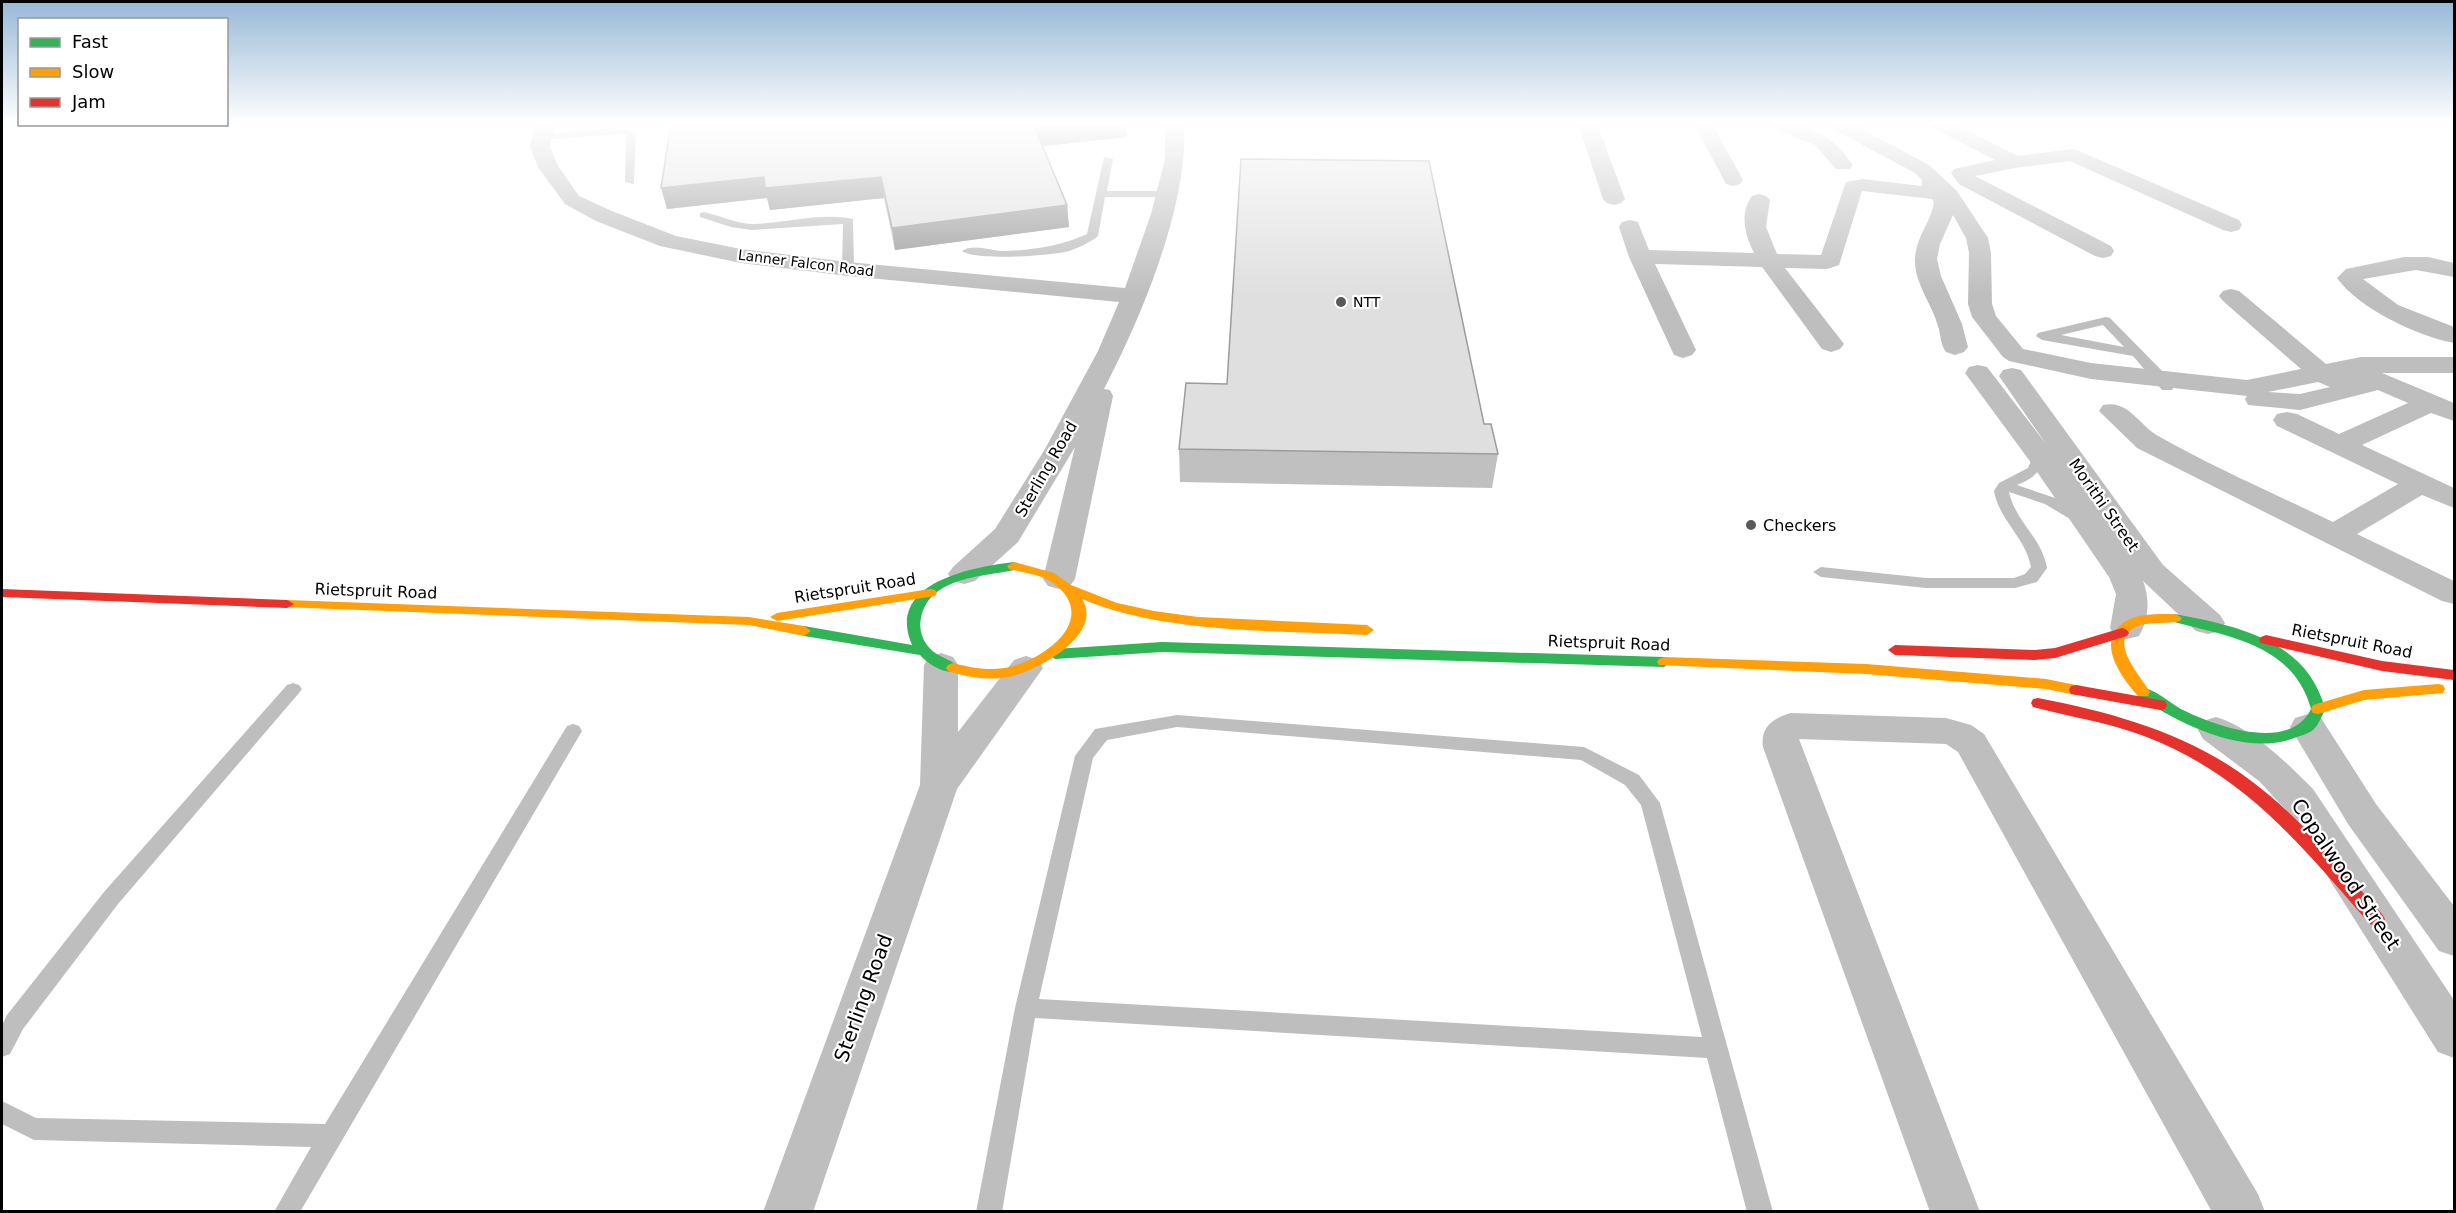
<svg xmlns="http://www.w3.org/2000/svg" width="2456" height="1213" font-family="'DejaVu Sans',sans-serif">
	<rect width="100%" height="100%" fill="#fff"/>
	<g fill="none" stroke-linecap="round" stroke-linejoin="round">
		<path fill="#bebebe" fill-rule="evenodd" d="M616,128L636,133L634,184L625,182L626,135L616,134L542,140L537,137L542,134Z
			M1104,157L1113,159L1107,191H1167L1172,194L1167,197H1105L1098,236C1091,242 1078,248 1069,251C1051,256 975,261 962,251C972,243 992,251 1004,251C1033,250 1061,246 1087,234Z
			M704,212C721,216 737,224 754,224C786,223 822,212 853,219L854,269L848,272L842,269L843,224L752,230L731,227L700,217V213Z
			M2106,317L2110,318L2167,376L2174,387L2172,390H2162L2133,356L2042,340L2036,336L2038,333ZM2103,325L2124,347L2061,335Z
			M2040,451L2047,455C2040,472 2034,478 2017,485L2055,498L2088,519L2080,524L2075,522L2045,504L2009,492C2015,521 2042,538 2047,568L2037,582L2015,588H1926L1821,577L1813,572L1821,567L1926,578H2014L2025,574L2031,567C2026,538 1999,520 1994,491L1999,483L2028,468L2035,452Z
			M293,683L299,685L302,689L299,693L118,904L23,1029L10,1054L2,1057V1025L7,1015L104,892L287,685Z
			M1177,715L1584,747L1639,775L1660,803L1773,1212H1747L1707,1058L1035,1018L1002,1212H976L1015,1008L1075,756L1095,729ZM1177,727L1581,760L1625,785L1641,805L1702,1037L1039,999L1093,758L1107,740Z
			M573,724L579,726L582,731L300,1212H274L311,1147L34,1140L2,1124V1101L36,1118L325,1124L567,726Z"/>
		<path fill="#bebebe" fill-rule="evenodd" d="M536,124H555L550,147L558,166L579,196L612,211L676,236L741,249L848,262L1125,288L1151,214L1165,159V124H1184C1189,204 1141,318 1104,389L1110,390L1113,396L1075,579L1070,586L1059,589L1048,586L1043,579L1075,447L1018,542L975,581L964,584L953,581L948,574L953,567L995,529L1045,449L1098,351L1119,302L848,276L741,263L660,246L596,221L565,204L538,167L530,147Z
			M1578,124H1597L1625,199L1621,203L1614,205L1607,203L1603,199Z
			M1694,124H1712L1743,180L1740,184L1733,186L1726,184Z
			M1770,124C1807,122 1832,135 1853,165L1850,169H1836L1815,145L1773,128Z
			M1828,124H1852L1929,165L1957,191L1988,238L1991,253L1992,304L1996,316L2023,349L2091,363L2247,380L2301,369L2223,301L2219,296L2223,291L2231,289L2239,291L2326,364L2361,357H2454V373H2382L2454,403V421L2431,413L2362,445L2454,488V508L2422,495L2357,534L2454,581V604L2442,601L2137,448L2099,411L2103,405C2129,399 2139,426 2160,437C2215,468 2275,494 2333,522L2398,484L2277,426L2273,420L2277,414L2287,412L2297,414L2339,434L2408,403L2378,390L2300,410L2248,405L2245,399L2247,396L2091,379L2009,361L2003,357L1972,317L1968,304L1969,253L1966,238L1953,215L1940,244L1937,259L1941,276L1962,324L1968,347L1964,352L1955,355L1946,352C1940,344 1941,335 1938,326C1931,301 1910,278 1916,251C1919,234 1931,220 1934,203L1932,199L1862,191L1839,265L1827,269L1785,268L1844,344L1840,349L1831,352L1822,349L1762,267L1655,264L1696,350L1692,355L1683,358L1674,355L1629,257L1619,227L1622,222L1630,220L1638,222L1649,250L1754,253C1745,235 1739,214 1752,196L1759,194L1766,196L1770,200L1766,227L1777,254L1821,255L1846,182L1863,179L1922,186V180L1915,173L1831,128ZM2318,382L2330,387L2300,394L2268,392Z
			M1931,124H1954L2018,156L2072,149L2079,151L2239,220L2242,225L2239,230L2231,232L2223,230L2070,161L2015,168L1975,176L2111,246L2114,251L2111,256L2103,258L2095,256L1959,184L1951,173L1954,169L1995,160L1933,128Z
			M2404,257H2428L2454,263V277L2416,270L2363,279L2398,305L2454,327V343C2419,337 2358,308 2337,278L2346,269Z
			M1978,365L1987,367L2046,444L1999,376L2003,370L2012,368L2021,370L2163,565L2220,615L2225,623L2220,631L2208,634L2196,631L2143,581C2150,598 2149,620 2139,636L2127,639L2115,636L2110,628L2116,594L2109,577L2029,460L1965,373L1969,367Z
			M941,653L953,657L958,665V732L1014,660L1026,656L1038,660L1043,668L957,789L813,1212H763L920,785L924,665L929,657Z
			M1791,713L1946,718L1971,725L1984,734L2258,1194L2265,1212H2212L1958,752L1946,744L1799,739L1980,1212H1930L1763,747C1760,727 1773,718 1791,713Z
			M2308,714L2321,718L2376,804L2454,906V956L2439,951L2348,824L2290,727L2295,718Z
			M2216,717C2251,727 2287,763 2313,789L2454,1000V1058L2438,1052L2285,809L2259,781L2203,739L2198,730L2203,721Z"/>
		<path fill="#30b455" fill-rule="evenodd" d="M1014,562L1021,566L1019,569C986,577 930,575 921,618C919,627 921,637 927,645C936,658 953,659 960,668L958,671C945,675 929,665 920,655L804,636L797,631L804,626L912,645C885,583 972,567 1014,562Z
			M2175,614C2237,626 2307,640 2325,709C2322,716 2319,724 2314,729C2310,733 2303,735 2297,737C2247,758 2179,724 2138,696L2136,692L2138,688C2151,685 2171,704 2183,710C2215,726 2290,753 2311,709C2293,643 2226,636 2170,621L2168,618Z
			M1162,642L1664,657L1671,662L1664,667L1162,652L1055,659L1048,654L1055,649Z"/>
		<path fill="#ff9f0a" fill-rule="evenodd" d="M1014,562L1054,573L1071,585L1117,603L1154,611L1198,617L1367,625L1374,630L1367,635C1276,630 1165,634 1082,599C1105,634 1036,672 1008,677C988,681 967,677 948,671L946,668L948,665L953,663C972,668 993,672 1013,666C1049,656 1099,617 1053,583C1041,574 1024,573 1009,569L1007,566Z
			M930,589L935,590L937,593L935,596L777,621L770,617L777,613Z
			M287,600L749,617L804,626L811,631L804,636L749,625L282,607L280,604L282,601Z
			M2175,614L2182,618L2180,621C2167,624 2154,622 2141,625C2103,637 2140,675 2150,692L2148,696H2138C2120,676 2093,638 2128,620C2142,613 2160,614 2175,614Z
			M1664,657L1866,664L2046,679L2081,686L2083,690L2081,694L2076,695L2046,689L1866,674L1659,665L1657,662L1659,659Z
			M2438,684L2443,685L2445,689L2443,693L2364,700L2318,714L2313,713L2311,709L2313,705L2364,690Z"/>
		<path fill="#e5322d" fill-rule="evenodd" d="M2,589L287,600L294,604L287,608L2,597Z
			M2122,628L2127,630L2129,633L2127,636L2055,658L2035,660L1895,655L1888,650L1895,645L2035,650L2055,648Z
			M2266,635L2382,661L2454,670V680L2382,671L2261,643L2259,640L2261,637Z
			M2076,685L2160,700L2165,701L2167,705L2165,709L2160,710L2071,694L2069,690L2071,686Z
			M2038,698C2115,713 2191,734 2254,783C2303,820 2341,869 2382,914L2385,919L2382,924L2376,926L2370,924C2300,845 2246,775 2144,736C2107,722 2070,717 2033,707L2031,703L2033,699Z"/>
	</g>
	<path fill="#c0c0c0" d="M671,124L1127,137L1042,146L1067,205L1069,227L895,250L884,198L770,210L767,198L667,209Z
		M1227,384L1484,424L1498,454L1492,488L1180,482L1179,449Z"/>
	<path fill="#9c9c9c" d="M1059,124H1127V137L1036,147L1034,126Z
		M764,177H881L884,198L770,210L767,198L667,209L661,188Z
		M1067,205L1069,227L895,250L892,228Z"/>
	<path fill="#dfdfdf" stroke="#9c9c9c" stroke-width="1.5" d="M671,124H1059L1034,126L1067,205L892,228L881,177L765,188L764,177L661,188Z
		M1241,159L1429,161L1484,424H1491L1498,454L1179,449L1186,383L1227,384Z"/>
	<linearGradient id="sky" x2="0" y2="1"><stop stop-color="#97b8d7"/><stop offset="0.42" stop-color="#fff"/><stop offset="1" stop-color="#fff" stop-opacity="0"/></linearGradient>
	<rect width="2456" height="294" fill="url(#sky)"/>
	<g fill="#595959" stroke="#fff" stroke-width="2">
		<circle cx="1341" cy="302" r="6"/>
		<circle cx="1751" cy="525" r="6"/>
	</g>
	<g text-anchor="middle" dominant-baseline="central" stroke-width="4.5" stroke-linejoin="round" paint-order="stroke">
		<g font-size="14" fill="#000" stroke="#fff">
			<text transform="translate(806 263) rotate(7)">Lanner Falcon Road</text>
		</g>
		<g font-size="14" fill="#000" stroke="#fff" text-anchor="start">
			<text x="1353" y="302">NTT</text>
		</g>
		<g font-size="16" fill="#000" stroke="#fff">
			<text transform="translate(1046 469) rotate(-60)">Sterling Road</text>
			<text transform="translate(2104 505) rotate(55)">Morithi Street</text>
			<text transform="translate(855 588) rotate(-9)">Rietspruit Road</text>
			<text transform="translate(376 591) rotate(2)">Rietspruit Road</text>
			<text transform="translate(2352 641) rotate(11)">Rietspruit Road</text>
			<text transform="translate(1609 643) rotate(2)">Rietspruit Road</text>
		</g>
		<g font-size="16" fill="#000" stroke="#fff" text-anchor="start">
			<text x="1763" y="525">Checkers</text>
		</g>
		<g font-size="20" fill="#000" stroke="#fff">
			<text transform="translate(2346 874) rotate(56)">Copalwood Street</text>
			<text transform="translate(863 998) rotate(-70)">Sterling Road</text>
		</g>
	</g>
	<rect width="2456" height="1213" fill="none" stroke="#000000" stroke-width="6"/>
	<rect x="18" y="18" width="210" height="108" fill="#ffffff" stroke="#999999" stroke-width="1.5"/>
	<rect x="30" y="38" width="30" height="9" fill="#30b455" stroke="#999999" stroke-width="1.5"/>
	<text x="72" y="48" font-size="18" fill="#000000">Fast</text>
	<rect x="30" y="68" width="30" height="9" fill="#ff9f0a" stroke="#999999" stroke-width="1.5"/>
	<text x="72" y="78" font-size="18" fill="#000000">Slow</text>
	<rect x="30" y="98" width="30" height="9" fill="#e5322d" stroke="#999999" stroke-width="1.5"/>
	<text x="72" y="108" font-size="18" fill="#000000">Jam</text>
</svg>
